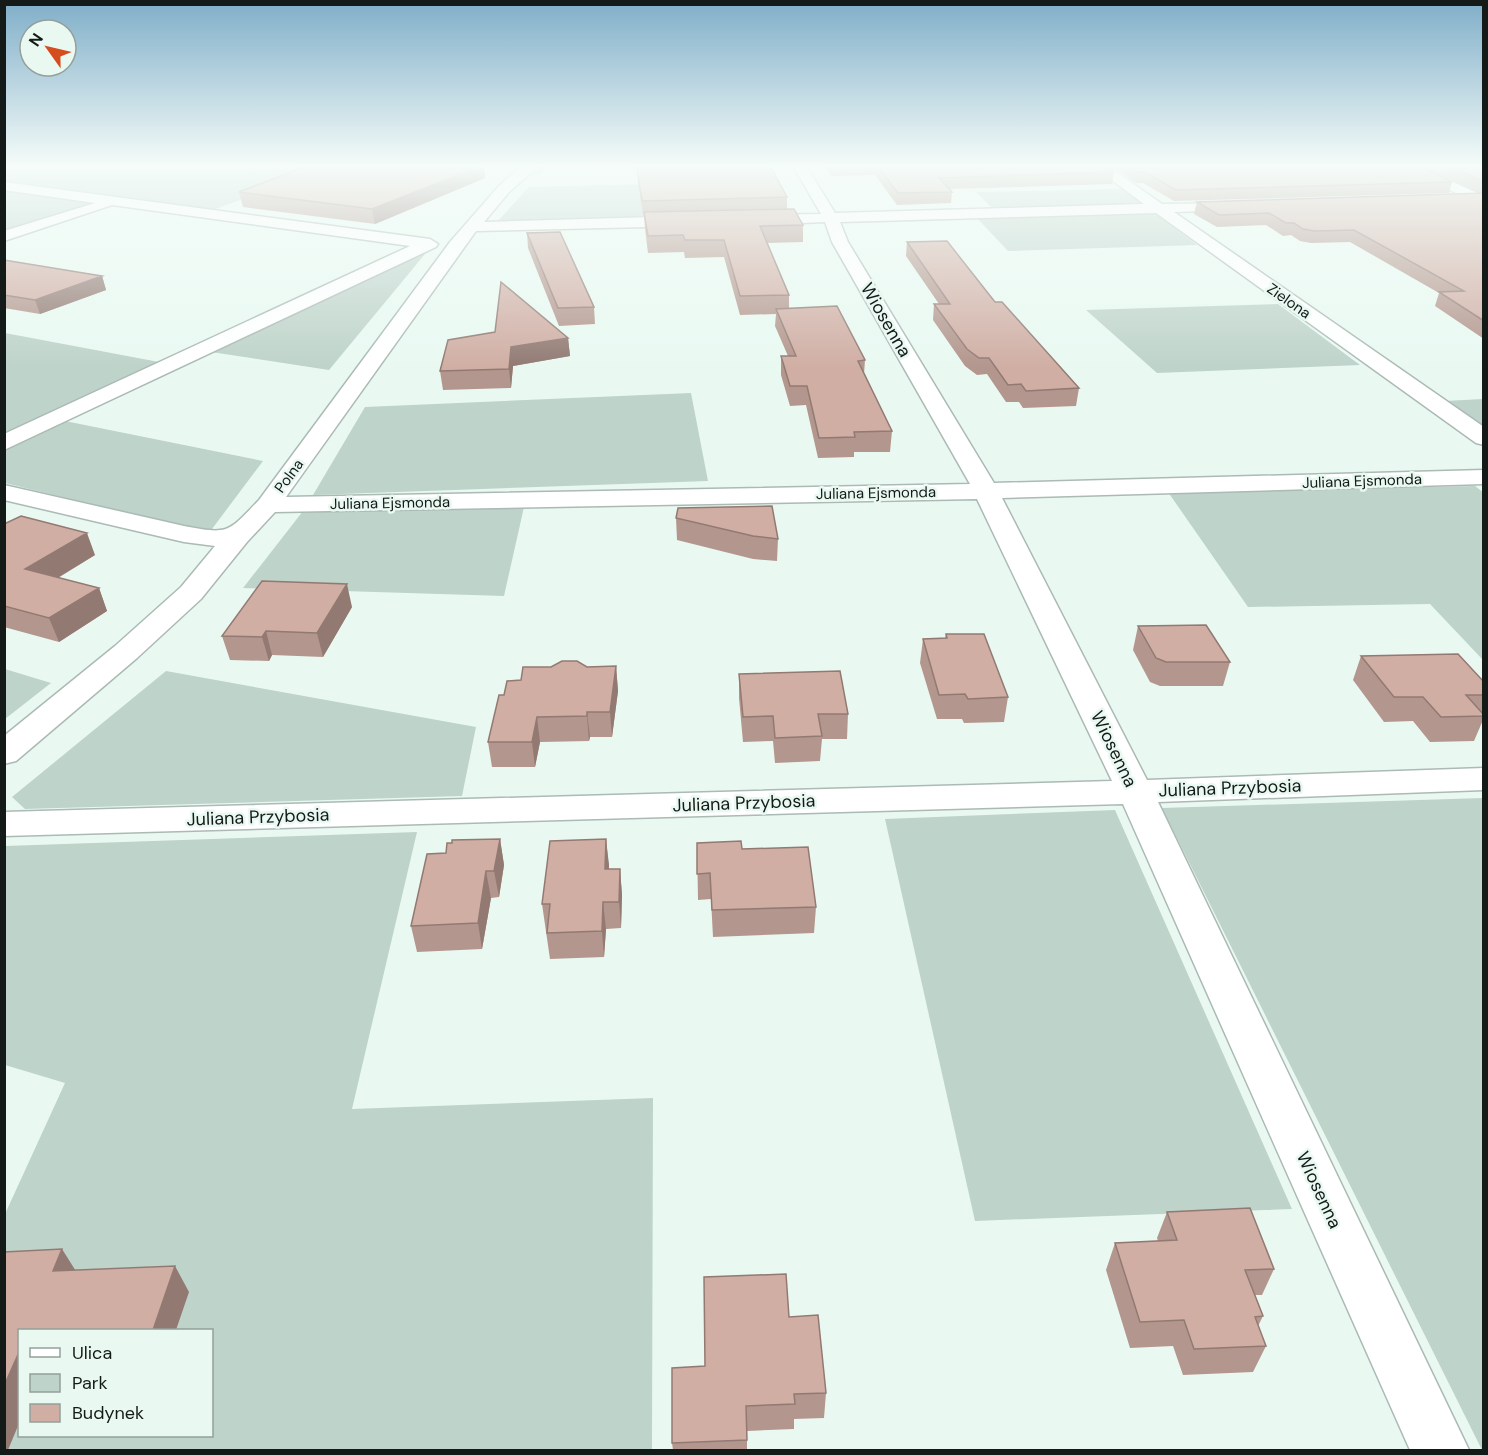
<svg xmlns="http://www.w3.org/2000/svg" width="1488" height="1455" font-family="'DM Sans',sans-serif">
	<rect width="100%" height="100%" fill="#e9f9f2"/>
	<path fill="#bed3ca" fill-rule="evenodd" d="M5,164H284L326,169L207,212L5,184Z
		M543,164H640L639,169L544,171L540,175H528Z
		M654,184L661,219L495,224L529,187Z
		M1122,189L1145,206L994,210L976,192Z
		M5,190L98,203L5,233Z
		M1134,212L1157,215L1197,245L1008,251L976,217Z
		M424,251L425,254L329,370L211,352Z
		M1278,304L1360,365L1157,373L1086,310Z
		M5,333L159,362L5,433Z
		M691,393L708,481L313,495L365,407Z
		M1483,399V427L1445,401Z
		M65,421L263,461L209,533L5,483L4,449Z
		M1475,486L1484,493L1483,660L1430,604L1248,607L1168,492Z
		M524,507L504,596L243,588L303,511Z
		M5,669L51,683L5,719L4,669Z
		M166,671L476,727L462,796L25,809L12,797Z
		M1483,798L1484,1450H1482L1162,808Z
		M1115,810L1292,1209L975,1221L885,819Z
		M417,832L352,1109L653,1098L652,1450H4L5,1214L65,1083L5,1065V846ZM20,1330H212V1436H20Z"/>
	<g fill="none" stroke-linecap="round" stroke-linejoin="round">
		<defs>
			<path id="minor" d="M524,164H541L509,192L484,222L688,216L696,221L688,226L476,231L286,497L970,484L832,242L825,222L755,225L747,220L755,215L821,214L792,164H805L835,213L1144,204L1090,164H1105L1162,204L1245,203L1247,206L1245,209L1240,210L1174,212L1484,427V445L1476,443L1156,213L840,222L848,242L994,483L1484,470V484L1002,498L1147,780L1484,768V790L1158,802L1469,1450H1410L1123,804L4,836V812L1112,781L977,499L275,512L247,542L201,599L137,658L16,761L4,764V736L115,646L181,587L215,546L184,542L4,500V485L184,526C230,535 228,532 259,500L450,242L499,186Z
				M1393,164H1411L1484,196V206Z
				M4,182L430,239L438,244L436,247L4,450V434L410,246L112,205L4,241V231L95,203L4,190Z"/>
		</defs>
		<use href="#minor" stroke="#abbab4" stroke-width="3"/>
		<use href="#minor" fill="#fff" fill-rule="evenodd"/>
	</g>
	<path fill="#b3968d" d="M636,164H769L787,197V209L803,225V242L767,243L789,295V308L865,360L864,374L892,431L890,452H854V457L818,458L806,405L790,406L781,375V356H788L775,326L776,314L740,315L724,257L685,258L684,252L648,253L645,229L644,215H643Z
		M824,164H1104L1114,172L1112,184L949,189L952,192L951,203L897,205L875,175L831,176Z
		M1109,164H1416L1452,182L1449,193L1174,201L1143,183H1136Z
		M1417,164H1484V339L1435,306L1439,293L1350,242L1311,243L1300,241L1291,235L1283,236L1266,225L1217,227L1194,214L1197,202L1482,193H1478Z
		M484,165L485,178L375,224L243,207L239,192Z
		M527,233L594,307L595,324L559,326L528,248Z
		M907,242L995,302L1079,388L1076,406L1023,408L1019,402H1006L987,374L977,375L965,366L933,320L934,304H939L906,256Z
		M4,260L102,276L106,290L40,314L4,308Z
		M568,338L570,356L513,366L511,388L443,390L440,371Z
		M676,518L778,539L777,561L753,559L677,540Z
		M4,524L95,555L58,578L99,588L107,611L59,642L4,627Z
		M352,607L323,657L272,655L269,661L230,660L222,636Z
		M1138,626L1230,662L1223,686H1160L1150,682L1133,650Z
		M946,634L1008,697L1004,722L964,723L962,719H937L920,663L923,639L945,638Z
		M1361,656L1484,682L1483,720L1474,741L1430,742L1413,721L1384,722L1353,680Z
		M616,666L618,691L612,737H590L589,741L540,742L535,767H492L488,742L504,695L521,680L587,667Z
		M739,674L848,714L847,739H822L820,761L775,763L773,741L743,742L739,698Z
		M500,839L504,865L499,897L491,898L482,949L417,952L411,926L446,853Z
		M606,839L609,869H620L622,895L621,928L606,929L604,957L550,959L542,904Z
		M697,843L742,849L816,907L814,933L713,937L711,899L698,900Z
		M1167,1212L1274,1269L1262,1295H1255L1263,1316L1258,1326L1266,1346L1253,1372L1183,1375L1173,1346L1130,1348L1106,1270L1115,1243L1158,1241L1157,1238Z
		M789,1317L826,1393L824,1418L794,1419V1429L747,1431V1450H673L672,1443L705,1366Z"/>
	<path fill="#927a73" d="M484,165L485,178L375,224L372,209Z
		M102,276L106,290L40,314L35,300Z
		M568,338L570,356L513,366L511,388L509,369L511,347Z
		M87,533L95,555L34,592L25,569Z
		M347,584L352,607L323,657L317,633Z
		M99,588L107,611L59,642L49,618Z
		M266,631L272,655L269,661L262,637Z
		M616,666L618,691L612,737L610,712Z
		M587,712L590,737L589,741L587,716Z
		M537,717L540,742L535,767L532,742Z
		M500,839L504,865L499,897L494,871Z
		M606,839L609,865L608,896L605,869Z
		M620,869L622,895L621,928L619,902Z
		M486,871L491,898L482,949L478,923Z
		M603,902L606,929L604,957L602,931Z
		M62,1249L79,1276L53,1271Z
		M175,1266L189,1292L176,1330H153Z
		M20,1350V1421L8,1450H4V1386Z"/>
	<path fill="#d0aea4" stroke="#927a73" stroke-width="1.5" d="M312,164H484V165L372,209L239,192Z
		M636,164H769L787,197L642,201Z
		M876,164H1104L1114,172L939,178L952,192L898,193Z
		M1127,164H1416L1452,182L1176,190L1145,172H1138Z
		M1444,164H1484V181H1481Z
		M1484,193V321L1439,292L1464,291L1354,230L1315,231L1303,229L1294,223H1286L1269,213L1219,215L1197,202Z
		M794,209L803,225L760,226L789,295L740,296L724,240H685L683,235L648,236L644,212Z
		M560,232L594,307L558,308L527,233Z
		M947,241L995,302H1002L1079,388L1026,391L1021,384L1008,385L989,358H979L967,349L934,304H950L907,242Z
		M4,260L102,276L35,300L4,295Z
		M501,282L568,338L511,347L509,369L440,371L448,340L495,332Z
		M837,306L865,360L858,361L892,431L854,432L855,437L819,438L807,386H790L781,356H796L776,309Z
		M772,506L778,539L753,536L676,518L678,508Z
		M21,516L87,533L25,569L99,588L49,618L4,606V524Z
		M262,581L347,584L317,633L266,631L262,637L222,636Z
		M1206,625L1230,662H1166L1156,658L1138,626Z
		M946,634H984L1008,697L968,699L965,694L939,695L923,639L947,638Z
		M1458,654L1484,682V695H1466L1484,715V716L1441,717L1423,697H1394L1361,656Z
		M562,661H577L587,667L616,666L610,712H587V716L537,717L532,742H488L499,695H504L507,681L521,680L523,667H551Z
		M840,671L848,714H818L822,736L775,738L773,716L743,717L739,674Z
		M500,839L494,871H486L478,923L411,926L427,854L446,853L447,843H452V840Z
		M606,839L605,869H620L619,902H603L602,931L547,933L550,904H542L550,841Z
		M741,841L742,849L808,847L816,907L712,910L710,873L697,874V843Z
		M1250,1208L1274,1269L1245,1270L1263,1316L1255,1317L1266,1346L1194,1349L1184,1320L1140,1322L1115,1243L1177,1240L1167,1212Z
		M62,1249L53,1271L175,1266L153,1330H20V1350L4,1386V1252Z
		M786,1274L789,1317L818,1315L826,1393L794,1394L795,1404L746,1406L747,1440L672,1443V1368L705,1366L704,1277Z"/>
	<linearGradient id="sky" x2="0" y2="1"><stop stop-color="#7faec8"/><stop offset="0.45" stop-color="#f5fcf9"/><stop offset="1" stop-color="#f5fcf9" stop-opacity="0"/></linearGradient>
	<rect width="1488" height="368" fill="url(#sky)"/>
	<g text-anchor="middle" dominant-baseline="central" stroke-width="5" stroke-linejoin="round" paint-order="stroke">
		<g font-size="15" fill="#141a17" stroke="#e9f9f2">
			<text transform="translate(1289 301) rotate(35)">Zielona</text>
			<text transform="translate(289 476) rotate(-54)">Polna</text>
			<text transform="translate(1362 481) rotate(-2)">Juliana Ejsmonda</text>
			<text transform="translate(876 493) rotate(-1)">Juliana Ejsmonda</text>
			<text transform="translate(390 503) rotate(-1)">Juliana Ejsmonda</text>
		</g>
		<g font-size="18" fill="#141a17" stroke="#e9f9f2">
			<text transform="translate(886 320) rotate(60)">Wiosenna</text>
			<text transform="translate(1114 749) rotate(64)">Wiosenna</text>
			<text transform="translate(1230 788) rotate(-2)">Juliana Przybosia</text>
			<text transform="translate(744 803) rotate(-2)">Juliana Przybosia</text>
			<text transform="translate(258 817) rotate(-2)">Juliana Przybosia</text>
			<text transform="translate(1319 1190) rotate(65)">Wiosenna</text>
		</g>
	</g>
	<rect width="1488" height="1455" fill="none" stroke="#141a17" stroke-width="12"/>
	<rect x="18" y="1329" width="195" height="108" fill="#e9f9f2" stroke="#94a09a" stroke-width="1.5"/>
	<rect x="30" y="1348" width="30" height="9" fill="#ffffff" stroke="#94a09a" stroke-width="1.5"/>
	<text x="72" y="1359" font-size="18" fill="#141a17">Ulica</text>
	<rect x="30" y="1374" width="30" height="18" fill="#bed3ca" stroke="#94a09a" stroke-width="1.5"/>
	<text x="72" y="1389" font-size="18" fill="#141a17">Park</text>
	<rect x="30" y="1404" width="30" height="18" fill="#d0aea4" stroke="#94a09a" stroke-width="1.5"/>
	<text x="72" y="1419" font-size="18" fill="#141a17">Budynek</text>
	<g transform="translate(48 48) rotate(304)"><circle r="28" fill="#e9f9f2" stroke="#94a09a" stroke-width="1.5"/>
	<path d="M0-4.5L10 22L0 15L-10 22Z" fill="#d54d1f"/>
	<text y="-9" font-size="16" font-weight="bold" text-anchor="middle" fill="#141a17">N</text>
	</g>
</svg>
